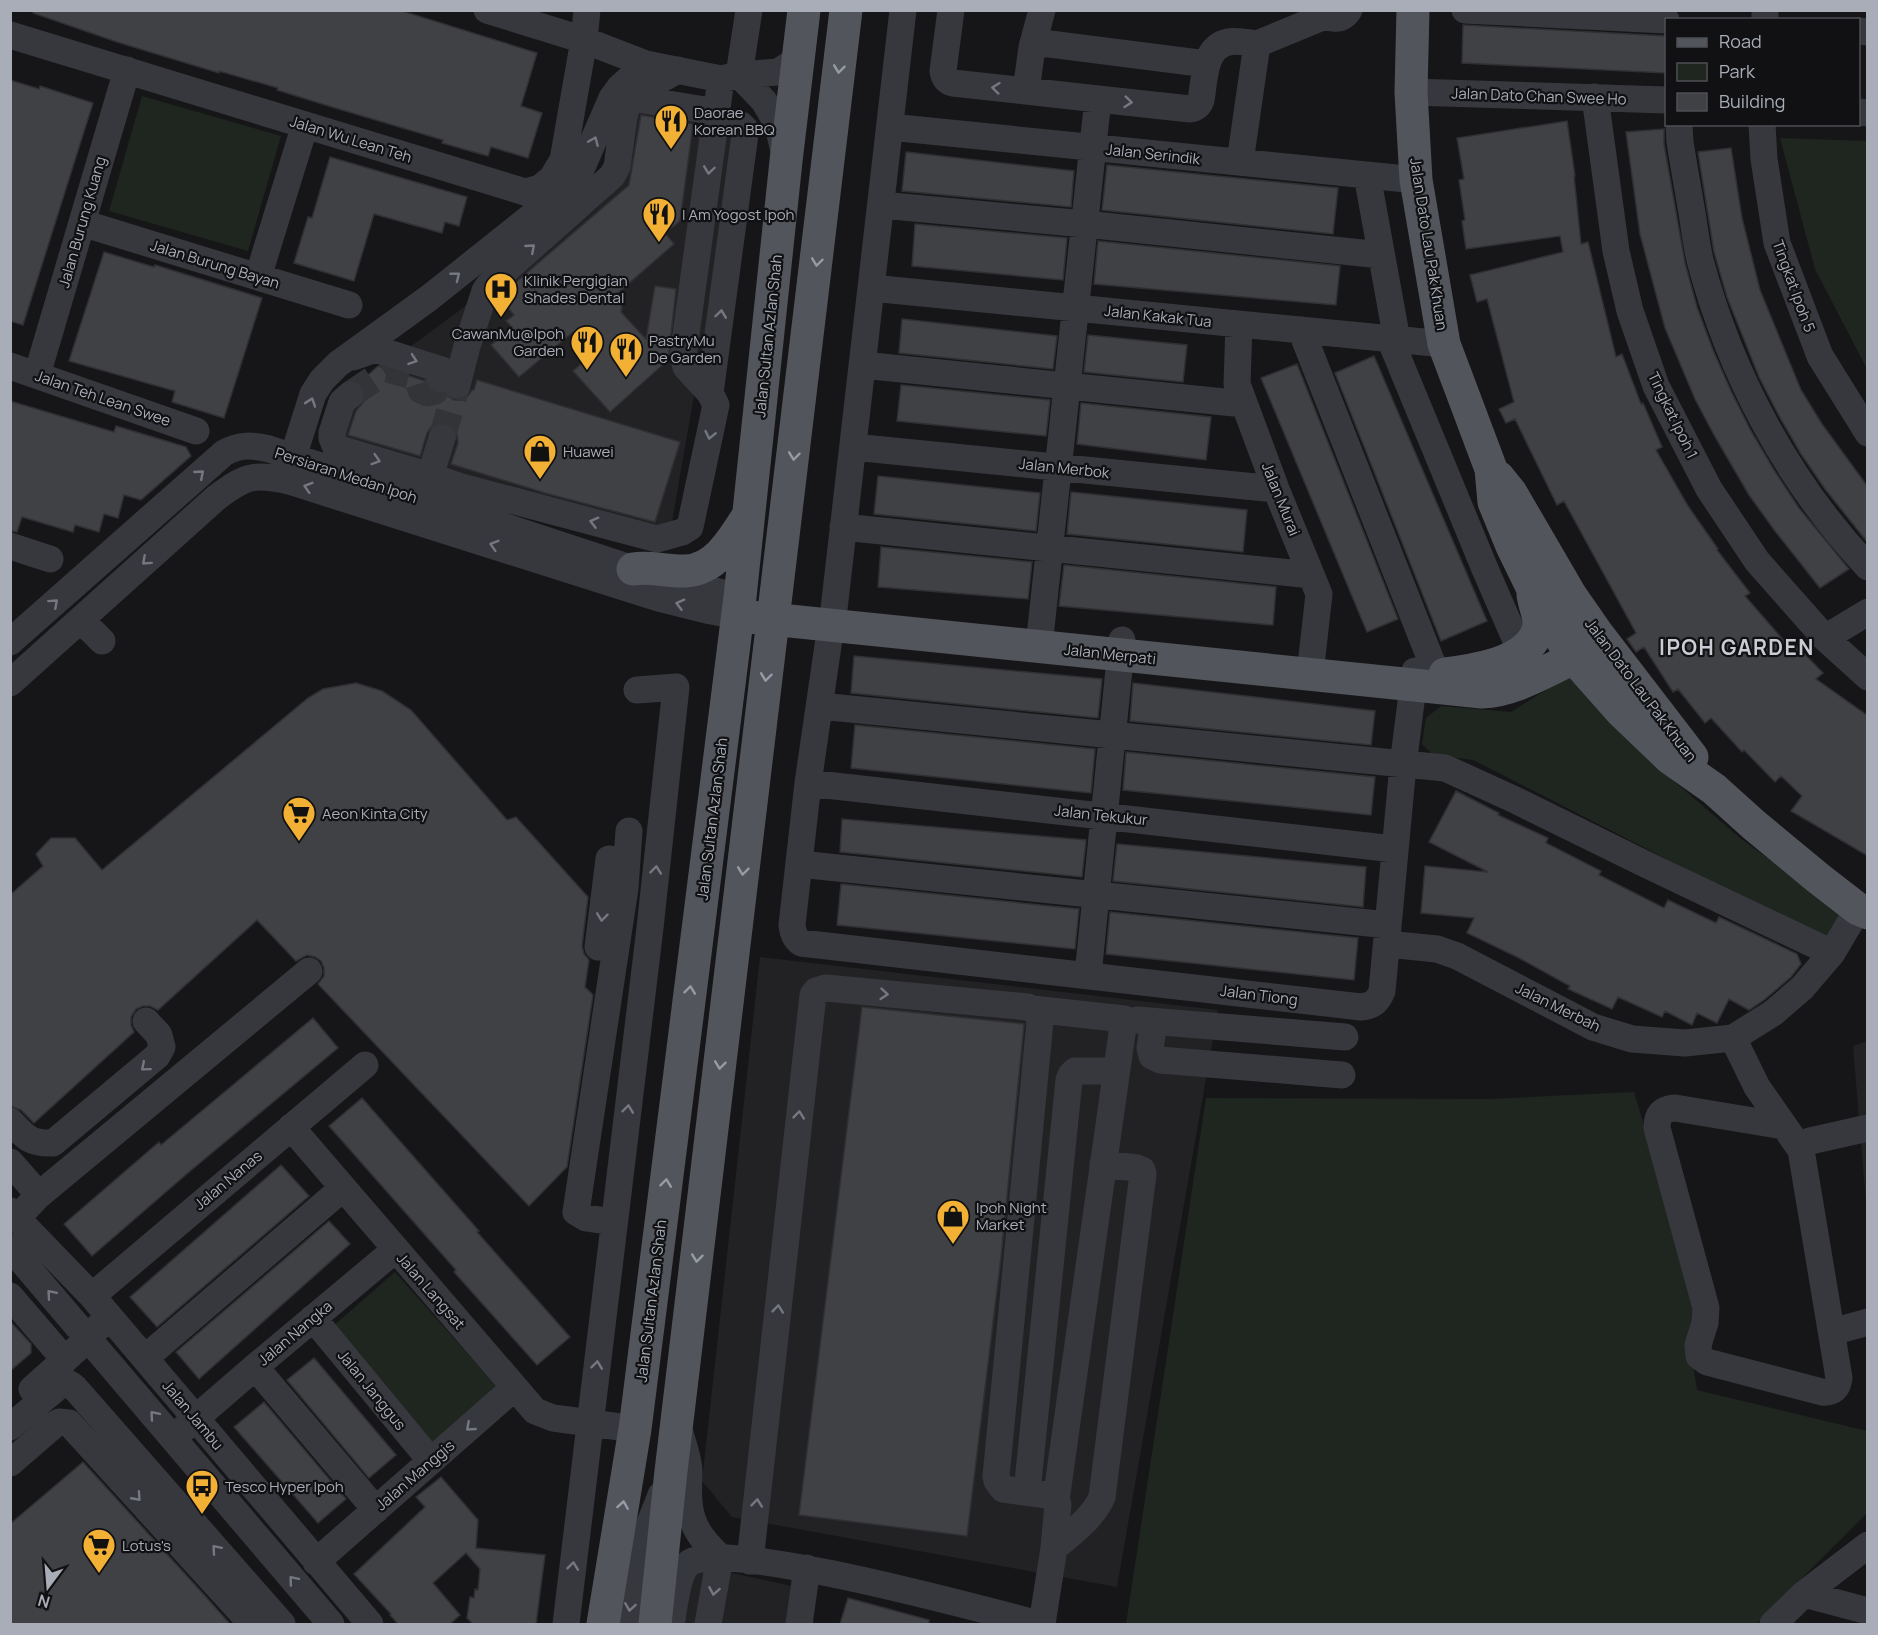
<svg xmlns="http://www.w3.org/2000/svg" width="1878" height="1635" font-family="Manrope,sans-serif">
	<rect width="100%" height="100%" fill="#161618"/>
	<path fill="#222225" d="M634,106L741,127L670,533L337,448L359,383L425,336L597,208L631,160Z
		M760,957L1218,1010L1117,1587L732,1517L702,1481Z
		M1867,1041V1215L1853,1046Z
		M709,1568L814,1591L809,1624H683L689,1577Z"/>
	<path fill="#1e261f" d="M142,96L281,136L248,251L109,211Z
		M1780,138L1867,141V369L1815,269Z
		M1573,673L1667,775L1740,838L1844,914L1829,942L1473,760L1433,755L1422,744L1426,718L1441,706L1511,712Z
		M1634,1092L1701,1316L1691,1351L1697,1390L1867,1431V1513L1756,1624H1126L1206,1098L1489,1099Z
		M395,1272L498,1388L434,1444L332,1327Z"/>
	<path fill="#404145" stroke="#303034" stroke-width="1.5" d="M33,10H399L537,53L521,106L542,113L528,158L491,147L488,156L442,143L443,140L332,107L277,90L278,88L219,71V73L117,42L33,13Z
		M1463,25L1666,36V73L1462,63Z
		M10,80L39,89L40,86L93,103L23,325L10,321Z
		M641,115L693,124L680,221L665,233L674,244L618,293L622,308L621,312L646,339L655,286L676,289L668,360L610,412L573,371L603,345L573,332L519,377L491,345L512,327L506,321L514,315L500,298L501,295L629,185Z
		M1567,121L1575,176H1574L1581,244L1588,242L1616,357L1622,354L1641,404L1643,403L1662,447L1656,450L1688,506L1718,549L1717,550L1750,593L1745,596L1785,642L1789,638L1823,673L1816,679L1868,716V856L1791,811L1802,796L1781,776L1775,782L1744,750L1742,752L1711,718L1705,723L1678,689L1673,692L1644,647L1636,652L1627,639L1636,633L1564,501L1557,505L1515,419L1506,423L1499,409L1514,402L1487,299L1477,302L1470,275L1563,252L1560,236L1466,249L1462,221L1465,220L1459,180L1464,179L1457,138Z
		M1664,129V144L1685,263L1697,307L1713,350L1731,391L1751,431L1774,470L1799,508L1849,569L1820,588L1775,531L1749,495L1714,435L1695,399L1665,328L1640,234L1626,132Z
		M1731,148L1742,218L1760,290L1801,390L1822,424L1868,487V543L1825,489L1801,454L1779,416L1759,377L1727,297L1714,252L1698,152Z
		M906,152L1074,171L1071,207L902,191Z
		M330,157L467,197L459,226L445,222L442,233L374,214L354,281L294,263L308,217L312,218Z
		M1107,165L1338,188L1333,234L1102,210Z
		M915,224L1067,238L1063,280L912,266Z
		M1098,241L1340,266L1336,305L1094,284Z
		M104,252L154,267L155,265L262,298L224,418L172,402L175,391L69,361Z
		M902,319L1057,336L1053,369L899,353Z
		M1088,335L1187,345L1183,382L1084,372Z
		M1374,356L1487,621L1441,641L1335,373Z
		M1297,364L1398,619L1367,632L1261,378Z
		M378,366L425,381L430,391L437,394H445L454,400H462L468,396L472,390H474L477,380L680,442L655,522L545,493L451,464L458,443L457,435L454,428L446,423H438L431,427L427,433L420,456L348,435L356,411L365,400V391L359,383Z
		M901,385L1050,400L1046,436L897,421Z
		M10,401L114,432L116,426L186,447L191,456L141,500L124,495L118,518L104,514L99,532L75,525L73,532L22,517L17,532L10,531Z
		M1081,403L1211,417L1206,460L1077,444Z
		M878,476L1040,493L1036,531L874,514Z
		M1071,492L1247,510L1243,552L1067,534Z
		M881,547L1032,562L1028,599L878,587Z
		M1064,565L1276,587L1273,625L1059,606Z
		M854,656L1102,679L1098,718L851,693Z
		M356,683L382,691L411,710L507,820L516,817L588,897L582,946L584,954L589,960L585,987L593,995L567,1167L529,1206L318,984L324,976V968L321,961L315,957L307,955L296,961L257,920L158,1010L150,1006H143L136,1009L131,1017V1025L134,1032L34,1123L21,1110L10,1106V895L43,866L36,854L51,838H75L102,870L308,698L323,689Z
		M1133,683L1375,711L1371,745L1130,721Z
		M855,725L1095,749L1091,793L851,768Z
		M1126,752L1375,777L1371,815L1123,790Z
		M1456,791L1499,813L1498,815L1548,838L1546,843L1601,871L1599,875L1664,908L1668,900L1716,923L1719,917L1797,954L1801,964L1791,977L1764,1000L1749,1010L1729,999L1717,1023L1697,1013L1692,1025L1665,1011L1662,1017L1618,997L1612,1009L1568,989L1570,986L1519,958L1467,933L1474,918L1421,913L1425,866L1488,872L1429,842Z
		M842,819L1086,840L1082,877L840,852Z
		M1117,844L1366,867L1363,907L1113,881Z
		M841,884L1079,909L1075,949L837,925Z
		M1110,912L1358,938L1354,980L1106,954Z
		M862,1007L1024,1024L1001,1257L967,1536L799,1515Z
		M313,1018L338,1048L189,1172L92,1256L64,1224L159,1142L161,1145Z
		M362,1098L479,1231L477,1232L570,1337L537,1365L454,1272L456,1270L329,1126Z
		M281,1165L309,1196L157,1327L130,1297Z
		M329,1221L350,1244L199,1379L176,1352Z
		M10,1321L31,1344V1353L10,1371Z
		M314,1358L396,1455L369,1478L287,1380Z
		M264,1402L346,1499L318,1523L234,1427Z
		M83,1462L207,1598L230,1624H10V1524Z
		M441,1477L478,1520L476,1548L545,1555L536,1624H473L467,1618L470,1597L474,1598L475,1589L478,1590L480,1569L466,1553L433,1583L460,1615L450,1624H398L390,1615L391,1614L354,1574L425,1507L416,1497Z
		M848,1598L929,1620V1624H840Z"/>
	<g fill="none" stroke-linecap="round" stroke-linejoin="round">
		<path stroke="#333438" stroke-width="27" stroke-dasharray="27 14" stroke-linecap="butt" d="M350,395L388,369L413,376L418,381L421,390L427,393L435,391L440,379
			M442,438L457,385"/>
		<path stroke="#37383d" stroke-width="27" d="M487,10L584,40L646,64L721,79L739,75L778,72L798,59
			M951,10L943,71C944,78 946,81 953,83L1026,91L1032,47L1042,10
			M1320,10C1329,20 1341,22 1349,10
			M1465,10L1666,20
			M1765,20V10
			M1858,31L1868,32
			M10,35L525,192L540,188L552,178L563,160L584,40L587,10
			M1034,42L1207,64
			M739,75L764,101L778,125L784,152
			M739,75L749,10
			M1026,91L1098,99
			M1411,92L1666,100
			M1595,97L1616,251L1630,311L1656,386L1709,489L1757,561L1825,638L1868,677
			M632,98L717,112
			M1858,112L1868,113
			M1679,124L1680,142C1684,168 1689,194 1693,219C1695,233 1697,247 1700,260C1730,373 1787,481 1868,567
			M1762,124L1764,159L1777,243L1820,356L1868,433
			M890,127L1416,180
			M1240,162L1257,44L1325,16
			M1367,175L1397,340
			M881,205L1085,224L1381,255
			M82,223L349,305
			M258,277L305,125
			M871,288L1444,344
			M1239,324L1237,384L1276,489L1319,594L1310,674
			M1301,330L1436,673
			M1390,339L1485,569L1521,652
			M353,357L370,351L379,350L442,370L440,379
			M862,365L1244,404
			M10,366L196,431
			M37,375L127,70
			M457,385L467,346L485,291L489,285L612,176L617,167L624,117L627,105L640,91L678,70
			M710,393L745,134V129L741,125L716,119
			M350,395L342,402L332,433V438L336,448L430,476
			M442,438L430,476L458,486L657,539L682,532L690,527L716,405L710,393L686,367L683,356L721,79
			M853,447L1276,489
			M293,457L313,394L322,380L338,364L429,298L552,200L582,167L612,98L620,87L646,64
			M843,527L1311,575
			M10,546L50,559
			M834,609L903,10
			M81,620L102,641
			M831,625L808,783L792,925C793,934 795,938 801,943L1361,1007C1373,1006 1378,1001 1382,991L1403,765L1415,671
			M1825,638L1868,612
			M10,642L224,453C240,444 252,445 269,449L664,579L740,597
			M1039,646L1098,99L1190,109C1196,108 1199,106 1201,100C1205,79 1203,48 1228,42C1237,40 1248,43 1257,44
			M10,683L216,498C245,476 253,473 289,481L658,598L706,610L738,616
			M820,706L1445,768L1513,799L1643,863L1832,953
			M808,783L1394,849
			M799,864L1388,925
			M1387,944L1437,949L1457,956L1593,1027L1632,1039L1685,1043L1733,1038L1773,1013L1802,988L1832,953L1858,909
			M598,947L609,859
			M1088,975L1122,640
			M1033,1009L1124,1019L1056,1500
			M1137,1020L1345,1037
			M1154,1023L1150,1048L1152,1056L1160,1060L1342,1075
			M1733,1038L1757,1087L1801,1150L1839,1378C1838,1388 1833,1393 1822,1392L1707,1362L1699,1356L1698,1345L1705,1323L1706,1308L1657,1128C1657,1115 1662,1109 1675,1108L1784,1126
			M10,1121C25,1137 30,1144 53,1143L157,1056L162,1047L159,1035L146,1021
			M291,1127L535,1411L553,1418L635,1429
			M1799,1147L1810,1141L1868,1128
			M10,1162L39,1195
			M10,1211L92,1296L370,1624
			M17,1218L39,1195L309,971
			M614,1222L586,1218L576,1212L625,888L629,831
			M10,1247L331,1624
			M10,1296L65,1360
			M92,1296L365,1065
			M313,1318L431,1461
			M1832,1332L1868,1322
			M145,1358L343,1188
			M255,1367L376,1510
			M32,1389L89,1338L100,1325
			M10,1427L59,1386L70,1384L74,1387L282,1624
			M679,1429C682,1442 688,1456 689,1470C689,1481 688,1492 689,1502C691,1527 703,1541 720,1557
			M181,1431L255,1367L396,1249
			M10,1463L54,1425L59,1422L69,1423L252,1624
			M1027,1492L1069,1080L1071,1075L1075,1071H1116
			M1054,1548C1072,1533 1092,1519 1102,1497L1143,1174L1142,1170L1137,1168L1103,1164
			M750,1561L813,995L816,991L826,988L1028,1007L1037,1012L1040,1022L996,1476L997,1481L1003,1489L1047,1495L1052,1496L1058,1504L1054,1548L1042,1624
			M316,1562L514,1388
			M1804,1594L1868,1545
			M566,1624L650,928L676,687L637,690
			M627,1624L635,1573L650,1523L661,1495
			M671,1624C674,1610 677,1574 688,1564C718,1536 991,1612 1039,1624
			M708,1624L720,1557
			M799,1624L807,1568
			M1773,1624L1804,1594L1868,1611"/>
		<path stroke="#53555c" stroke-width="33" d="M1413,10L1411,92L1416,180L1444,344L1491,469L1494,502L1512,546L1531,585L1565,645L1574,658L1621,711L1670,758L1714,789L1754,825L1818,878L1858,909L1868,913
			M1498,477L1511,493L1571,596L1596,632L1692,757
			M633,569C651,566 668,572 686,571C717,569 733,539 748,516
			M751,617L1482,692C1514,691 1545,671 1574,658L1579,639
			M1445,674C1474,670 1532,663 1539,626C1540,616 1534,605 1533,594
			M603,1624L635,1429L740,597L786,161L804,10
			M655,1624L671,1471L846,10"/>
	</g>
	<defs><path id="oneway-chevron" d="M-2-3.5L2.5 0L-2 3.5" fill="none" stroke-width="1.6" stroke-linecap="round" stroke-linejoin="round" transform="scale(1.5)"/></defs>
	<g stroke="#979ba6">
		<use href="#oneway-chevron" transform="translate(839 69) rotate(97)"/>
		<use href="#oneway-chevron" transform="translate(817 262) rotate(97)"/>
		<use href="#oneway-chevron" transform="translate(794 456) rotate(97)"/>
		<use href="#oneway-chevron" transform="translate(766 677) rotate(97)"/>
		<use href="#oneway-chevron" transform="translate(743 871) rotate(97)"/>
		<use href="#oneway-chevron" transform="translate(690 990) rotate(-83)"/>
		<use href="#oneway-chevron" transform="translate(720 1065) rotate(97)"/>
		<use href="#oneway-chevron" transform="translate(666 1183) rotate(-83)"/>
		<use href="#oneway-chevron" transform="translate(697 1258) rotate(97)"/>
		<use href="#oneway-chevron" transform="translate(623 1505) rotate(-81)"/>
	</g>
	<g stroke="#757881">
		<use href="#oneway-chevron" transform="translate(996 88) rotate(-174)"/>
		<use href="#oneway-chevron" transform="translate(1128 102) rotate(6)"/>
		<use href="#oneway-chevron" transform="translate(594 141) rotate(-67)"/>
		<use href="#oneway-chevron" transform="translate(709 170) rotate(98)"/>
		<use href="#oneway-chevron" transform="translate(531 248) rotate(-41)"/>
		<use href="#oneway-chevron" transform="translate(456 276) rotate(-38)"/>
		<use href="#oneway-chevron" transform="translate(721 314) rotate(-82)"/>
		<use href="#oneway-chevron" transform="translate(413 360) rotate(19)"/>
		<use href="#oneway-chevron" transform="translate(311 402) rotate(-71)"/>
		<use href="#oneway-chevron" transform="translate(710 435) rotate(102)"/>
		<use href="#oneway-chevron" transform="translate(376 460) rotate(17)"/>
		<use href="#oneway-chevron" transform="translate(200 474) rotate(-41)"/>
		<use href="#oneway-chevron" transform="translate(308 487) rotate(-163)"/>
		<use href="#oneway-chevron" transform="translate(594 522) rotate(-165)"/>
		<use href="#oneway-chevron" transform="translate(494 545) rotate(-163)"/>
		<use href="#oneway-chevron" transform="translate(146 561) rotate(138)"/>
		<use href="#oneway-chevron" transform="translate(54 603) rotate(-42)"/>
		<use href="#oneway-chevron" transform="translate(680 604) rotate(-165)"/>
		<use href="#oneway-chevron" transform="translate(656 870) rotate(-84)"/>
		<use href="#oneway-chevron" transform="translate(602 917) rotate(97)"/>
		<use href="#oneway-chevron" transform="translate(884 994) rotate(5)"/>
		<use href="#oneway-chevron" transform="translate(145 1067) rotate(140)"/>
		<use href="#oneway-chevron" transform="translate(628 1109) rotate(-83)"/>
		<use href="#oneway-chevron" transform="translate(799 1115) rotate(-84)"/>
		<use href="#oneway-chevron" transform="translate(51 1294) rotate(-131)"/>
		<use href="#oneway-chevron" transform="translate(778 1309) rotate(-84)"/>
		<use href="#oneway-chevron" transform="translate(597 1365) rotate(-83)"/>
		<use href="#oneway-chevron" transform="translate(154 1415) rotate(-130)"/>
		<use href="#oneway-chevron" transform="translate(470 1427) rotate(139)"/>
		<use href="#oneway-chevron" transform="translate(137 1497) rotate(48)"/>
		<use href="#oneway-chevron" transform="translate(757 1503) rotate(-84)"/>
		<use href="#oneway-chevron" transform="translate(216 1549) rotate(-131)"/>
		<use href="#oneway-chevron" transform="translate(573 1566) rotate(-83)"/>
		<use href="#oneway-chevron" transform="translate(293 1580) rotate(-130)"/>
		<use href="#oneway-chevron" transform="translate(714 1591) rotate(100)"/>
		<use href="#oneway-chevron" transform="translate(630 1607) rotate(99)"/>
	</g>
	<defs>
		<symbol id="restaurant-pin" viewBox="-11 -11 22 30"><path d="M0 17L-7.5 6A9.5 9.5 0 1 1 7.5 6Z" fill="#f2b134" stroke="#111113"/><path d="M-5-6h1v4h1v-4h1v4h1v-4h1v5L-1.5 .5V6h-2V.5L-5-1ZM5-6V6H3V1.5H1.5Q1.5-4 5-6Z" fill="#111"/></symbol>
		<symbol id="hospital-pin" viewBox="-11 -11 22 30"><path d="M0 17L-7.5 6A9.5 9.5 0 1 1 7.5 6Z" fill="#f2b134" stroke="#111113"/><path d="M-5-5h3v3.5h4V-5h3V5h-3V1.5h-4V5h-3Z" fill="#111"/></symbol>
		<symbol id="shop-pin" viewBox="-11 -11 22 30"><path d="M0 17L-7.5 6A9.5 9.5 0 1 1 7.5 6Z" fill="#f2b134" stroke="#111113"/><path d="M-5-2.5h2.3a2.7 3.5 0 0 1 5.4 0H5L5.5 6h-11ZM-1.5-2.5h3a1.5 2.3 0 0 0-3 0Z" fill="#111"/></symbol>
		<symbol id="supermarket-pin" viewBox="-11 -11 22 30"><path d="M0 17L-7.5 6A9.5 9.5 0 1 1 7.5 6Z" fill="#f2b134" stroke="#111113"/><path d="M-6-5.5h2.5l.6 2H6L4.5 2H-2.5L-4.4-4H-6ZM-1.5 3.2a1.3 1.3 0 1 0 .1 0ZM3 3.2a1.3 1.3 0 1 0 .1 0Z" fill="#111"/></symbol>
		<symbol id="bus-pin" viewBox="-11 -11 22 30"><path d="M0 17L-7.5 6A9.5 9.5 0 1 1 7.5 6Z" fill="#f2b134" stroke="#111113"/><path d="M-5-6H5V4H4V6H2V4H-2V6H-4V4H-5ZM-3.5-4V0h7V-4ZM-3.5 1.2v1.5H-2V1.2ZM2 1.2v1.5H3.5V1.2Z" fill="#111"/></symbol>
	</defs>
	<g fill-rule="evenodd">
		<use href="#restaurant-pin" x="652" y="102" width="38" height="52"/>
		<use href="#restaurant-pin" x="640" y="195" width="38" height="52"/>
		<use href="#hospital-pin" x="482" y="270" width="38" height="52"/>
		<use href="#restaurant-pin" x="568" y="323" width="38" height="52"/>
		<use href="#restaurant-pin" x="607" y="330" width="38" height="52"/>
		<use href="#shop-pin" x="521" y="432" width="38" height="52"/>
		<use href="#supermarket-pin" x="280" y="794" width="38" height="52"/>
		<use href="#shop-pin" x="934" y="1197" width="38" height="52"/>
		<use href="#bus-pin" x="183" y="1467" width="38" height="52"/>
		<use href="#supermarket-pin" x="80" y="1526" width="38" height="52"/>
	</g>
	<g text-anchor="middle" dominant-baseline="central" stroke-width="4.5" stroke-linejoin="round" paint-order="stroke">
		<g font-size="15" fill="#a8adb8" stroke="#111113">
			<text transform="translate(1539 96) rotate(2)">Jalan Dato Chan Swee Ho</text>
			<text transform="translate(351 139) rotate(17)">Jalan Wu Lean Teh</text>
			<text transform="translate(1153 154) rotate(6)">Jalan Serindik</text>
			<text transform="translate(82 222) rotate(-74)">Jalan Burung Kuang</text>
			<text transform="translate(1429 244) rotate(81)">Jalan Dato Lau Pak Khuan</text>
			<text transform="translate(215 264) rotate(17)">Jalan Burung Bayan</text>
			<text transform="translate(1794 286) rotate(70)">Tingkat Ipoh 5</text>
			<text transform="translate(1158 316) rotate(6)">Jalan Kakak Tua</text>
			<text transform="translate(768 336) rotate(-84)">Jalan Sultan Azlan Shah</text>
			<text transform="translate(103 398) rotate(19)">Jalan Teh Lean Swee</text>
			<text transform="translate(1673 415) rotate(64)">Tingkat Ipoh 1</text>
			<text transform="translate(1064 468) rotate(6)">Jalan Merbok</text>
			<text transform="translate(346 475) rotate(18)">Persiaran Medan Ipoh</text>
			<text transform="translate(1281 499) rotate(68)">Jalan Murai</text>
			<text transform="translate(1110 654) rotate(6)">Jalan Merpati</text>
			<text transform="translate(1641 690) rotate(53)">Jalan Dato Lau Pak Khuan</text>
			<text transform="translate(1101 815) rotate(6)">Jalan Tekukur</text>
			<text transform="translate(712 819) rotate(-83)">Jalan Sultan Azlan Shah</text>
			<text transform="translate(1259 995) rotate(7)">Jalan Tiong</text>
			<text transform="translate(1558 1007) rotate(26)">Jalan Merbah</text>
			<text transform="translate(228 1180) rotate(-40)">Jalan Nanas</text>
			<text transform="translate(431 1291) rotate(49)">Jalan Langsat</text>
			<text transform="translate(651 1301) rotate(-83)">Jalan Sultan Azlan Shah</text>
			<text transform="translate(295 1333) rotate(-40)">Jalan Nangka</text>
			<text transform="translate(372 1390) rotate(51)">Jalan Janggus</text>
			<text transform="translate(193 1415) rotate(50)">Jalan Jambu</text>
			<text transform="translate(415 1475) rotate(-41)">Jalan Manggis</text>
		</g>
		<g font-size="15" fill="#a8adb8" stroke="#111113" text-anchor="start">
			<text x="694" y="112">Daorae<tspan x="694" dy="17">Korean BBQ</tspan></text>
			<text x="682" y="214">I Am Yogost Ipoh</text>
			<text x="524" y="280">Klinik Pergigian<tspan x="524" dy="17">Shades Dental</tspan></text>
			<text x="564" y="333" text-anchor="end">CawanMu@Ipoh<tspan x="564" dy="17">Garden</tspan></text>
			<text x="649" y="340">PastryMu<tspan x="649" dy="17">De Garden</tspan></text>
			<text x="563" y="451">Huawei</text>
			<text x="322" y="813">Aeon Kinta City</text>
			<text x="976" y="1207">Ipoh Night<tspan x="976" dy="17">Market</tspan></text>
			<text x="225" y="1486">Tesco Hyper Ipoh</text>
			<text x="122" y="1545">Lotus's</text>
		</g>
		<g font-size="21" font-weight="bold" letter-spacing="1.5" fill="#c9ccd4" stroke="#111113">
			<text x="1737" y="647">IPOH GARDEN</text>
		</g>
	</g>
	<rect width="1878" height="1635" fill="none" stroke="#a8adb8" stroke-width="24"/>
	<rect x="1665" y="18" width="195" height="108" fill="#111113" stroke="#4d4f55" stroke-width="1.5"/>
	<rect x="1677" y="38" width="30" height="9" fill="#53555c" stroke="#4d4f55" stroke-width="1.5"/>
	<text x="1719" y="48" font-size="18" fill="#a8adb8">Road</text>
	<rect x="1677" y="63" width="30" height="18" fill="#1e261f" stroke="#4d4f55" stroke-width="1.5"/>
	<text x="1719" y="78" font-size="18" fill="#a8adb8">Park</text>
	<rect x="1677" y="93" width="30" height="18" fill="#404145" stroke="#4d4f55" stroke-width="1.5"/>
	<text x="1719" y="108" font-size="18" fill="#a8adb8">Building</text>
	<g transform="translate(48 1587) rotate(196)" stroke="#111113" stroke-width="4.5" paint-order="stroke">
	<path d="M0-4.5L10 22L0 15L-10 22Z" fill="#a8adb8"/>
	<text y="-9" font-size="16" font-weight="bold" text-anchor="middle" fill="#a8adb8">N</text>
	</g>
</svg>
